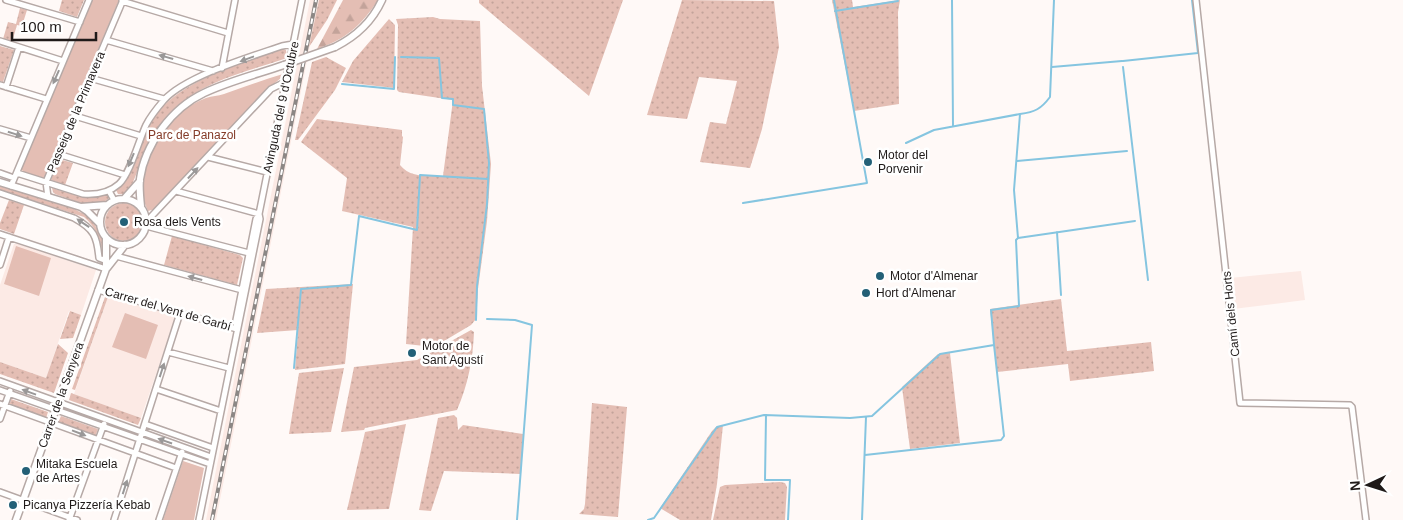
<svg xmlns="http://www.w3.org/2000/svg" width="1403" height="520" font-family="Helvetica,sans-serif">
	<defs>
		<pattern id="grass-dots" width="8" height="8" patternUnits="userSpaceOnUse" patternTransform="scale(1.25)"><rect width="8" height="8" fill="#e4beb4"/><path d="M2 2h.1M6 6h.1" fill="none" stroke="#c3a39a" stroke-width="1.8" stroke-linecap="round"/></pattern>
		<pattern id="forest-firs" width="22" height="20" patternUnits="userSpaceOnUse" patternTransform="scale(1.25)"><rect width="22" height="20" fill="#e4beb4"/><path d="M5 1l3.5 6h-7zM16 11l3.5 6h-7z" fill="#c3a39a"/></pattern>
	</defs>
	<rect width="100%" height="100%" fill="#fff9f7"/>
	<path fill="#fceae5" d="M310,0H319L304,76L216,520H206Z
		M14,244H18L96,270L81,315L69,311L46,378L0,362V285Z
		M1301,271L1305,300L1233,309L1230,278Z
		M108,297L176,316L141,418L74,394Z"/>
	<path fill="url(#grass-dots)" d="M62,0H84L77,17L59,11Z
		M319,0H337L327,20L309,47Z
		M479,0H623L589,96L479,3Z
		M682,0L774,1L779,47L762,129L750,168L700,162L710,122L726,124L737,81L699,77L687,119L647,115Z
		M832,0H852L853,7L900,0L898,12L899,104L854,111Z
		M20,8L27,10L22,26L17,25L12,42L3,39L8,22L16,24Z
		M433,17L440,19L480,21L482,86L491,164L487,221L478,289L476,319L471,325L434,347L406,344L413,227L342,211L347,178L301,142L317,119L402,130V136L403,137L400,165C410,178 429,176 443,176L453,100L399,92L397,90L398,25L396,19Z
		M389,19L395,25L394,88L342,82L353,61Z
		M0,46L14,50L3,82L0,81Z
		M283,49L286,50L287,58C231,77 180,85 150,141C140,158 137,178 127,194H118L116,190L124,183C135,161 142,136 155,116C179,81 244,62 283,49Z
		M326,57L346,68L335,90L298,140H295L312,62Z
		M59,159L73,163L65,185L51,180Z
		M0,185L74,209L90,217L104,240L103,255C101,240 96,227 84,217L0,190Z
		M52,188C75,195 84,199 108,194L109,198C95,212 71,199 55,194L53,192Z
		M9,200L24,205L14,234L0,229V223Z
		M105 222a19 19 0 1 1 38 0a19 19 0 1 1-38 0Z
		M172,236L240,255L243,258L237,285L164,265Z
		M353,284L345,364L295,370L298,330L257,333L266,289Z
		M105,297H108L75,390L72,389Z
		M1061,299L1067,351L1151,342L1154,371L1070,381L1068,364L997,372L990,309Z
		M70,311L81,315L73,338L60,339Z
		M471,330L474,332C473,359 468,385 457,410L365,428L364,430L341,432L354,367L417,360Z
		M58,344L68,353L54,393L0,374V362L46,378Z
		M950,353L960,443L910,449L902,387L938,354Z
		M344,368L331,432L289,434L299,373Z
		M71,393L141,418L138,425L69,400Z
		M11,399L48,412L46,418L9,406Z
		M592,403L627,407L618,517L579,514L584,509L585,504Z
		M454,415L457,418L458,430L463,425L523,434L521,474L444,471L431,511L419,510L438,418Z
		M61,416L98,429L95,437L58,423Z
		M406,424L389,509L347,510L365,432Z
		M723,425L717,484L711,520H680L660,508L712,431L716,427Z
		M780,482L785,483L787,487L785,520H713L720,487L725,485Z"/>
	<path fill="url(#forest-firs)" d="M343,0H378C361,26 346,39 317,49Z"/>
	<path fill="#e4beb4" d="M92,0H119L44,178L23,172L21,168Z
		M283,74L281,78L270,87L155,209L148,211C140,196 142,177 148,162C158,134 177,109 206,98C212,96 218,96 224,94C244,87 263,80 283,74Z
		M16,246L51,258L39,296L4,284Z
		M125,313L158,325L146,359L112,347Z
		M183,461L204,468L194,520H163Z"/>
	<g fill="none" stroke-linecap="round" stroke-linejoin="round">
		<path stroke="#85c5e0" stroke-width="2" d="M952,0L953,126
			M835,11L898,1
			M401,57L439,58L442,98L453,99V105L484,109L489,163L487,204L477,286L476,320
			M1123,61L1198,53L1192,0
			M1052,67L1122,61
			M1123,67L1148,280
			M342,84L394,89L395,57
			M906,143L934,130L1020,114
			M1017,161L1127,151
			M743,203L867,183L834,0
			M1057,232L1061,295
			M1018,238L1135,221
			M487,319L515,320L532,325L517,520
			M294,368L301,289L351,285L359,216L417,230L420,175L488,179
			M766,415L765,480H790L788,520
			M865,455L1001,440L1004,436L994,345
			M648,520L654,518L717,427L764,415L850,418L872,416L940,354L994,345L991,310L1019,306L1016,240L1018,238L1014,190L1020,114C1035,112 1041,109 1050,97L1054,0
			M862,520L866,417"/>
		<defs>
			<path id="minor" d="M6,0L80,22
				M1196,0L1240,403L1350,405L1352,407L1366,520
				M122,1L228,33
				M106,40L213,71
				M0,41L63,61
				M222,68L235,0
				M90,78L164,99
				M0,85L46,99
				M6,87L19,47
				M75,116L141,136
				M0,129L31,138
				M58,154L125,175
				M208,157L267,172
				M0,173L14,178
				M17,173L83,194C96,195 109,193 119,184C130,174 139,140 146,125C150,117 158,107 164,100C186,76 250,57 282,46L293,44
				M11,186L89,0
				M109,191L114,200
				M176,191L259,214
				M0,193L74,218C94,229 97,236 99,258L107,261
				M48,197L46,182L123,0
				M147,221L271,89L285,82
				M146,226L249,253
				M0,234L106,269
				M116,256L242,290
				M0,265L9,237
				M98,290L237,329
				M237,329L236,320L256,219L259,214L302,0
				M168,352L229,368
				M0,381L211,457
				M156,389L221,411
				M0,390L210,464
				M0,404L176,468
				M0,419L10,391
				M145,424L213,448
				M0,492L77,520
				M69,520L104,424
				M114,520L180,313
				M159,520L182,452
				M199,520L260,219L259,214"/>
			<path id="tertiary" d="M335,47C357,36 372,22 382,0
				M0,182L81,207L87,211L100,224
				M100 222a23 23 0 1 1 46 0a23 23 0 1 1-46 0Z
				M124,199L140,181
				M141,206C140,197 139,188 140,179C145,144 172,108 204,93C229,81 258,74 284,65
				M81,207L107,205
				M107,268L125,245
				M16,520L106,269V238"/>
		</defs>
		<use href="#minor" stroke="#b6a9a6" stroke-width="8"/>
		<use href="#tertiary" stroke="#b6a9a6" stroke-width="9"/>
		<use href="#minor" stroke="#fff" stroke-width="5"/>
		<use href="#tertiary" stroke="#fff" stroke-width="6"/>
		<defs>
			<path id="rail" d="M212,520L316,0"/>
		</defs>
		<use href="#rail" stroke="#8c8785" stroke-width="4"/>
		<use href="#rail" stroke="#fff" stroke-width="2" stroke-dasharray="5.5" stroke-linecap="butt"/>
		<defs>
			<path id="tertiary-bridge" d="M284,65L335,47"/>
		</defs>
		<use href="#tertiary-bridge" stroke="#b6a9a6" stroke-width="9" stroke-linecap="butt"/>
		<use href="#tertiary-bridge" stroke="#fff" stroke-width="6"/>
	</g>
	<defs><path id="oneway-solid" d="M-6-.8H1V-3.2L6.5 0L1 3.2V.8H-6Z" transform="scale(1.25)"/></defs>
	<g fill="#9a9898">
		<use href="#oneway-solid" transform="translate(166 57) rotate(-164)"/>
		<use href="#oneway-solid" transform="translate(247 59) rotate(160)"/>
		<use href="#oneway-solid" transform="translate(56 77) rotate(114)"/>
		<use href="#oneway-solid" transform="translate(15 134) rotate(17)"/>
		<use href="#oneway-solid" transform="translate(131 160) rotate(113)"/>
		<use href="#oneway-solid" transform="translate(193 173) rotate(-47)"/>
		<use href="#oneway-solid" transform="translate(83 223) rotate(-146)"/>
		<use href="#oneway-solid" transform="translate(195 278) rotate(-165)"/>
		<use href="#oneway-solid" transform="translate(162 370) rotate(-72)"/>
		<use href="#oneway-solid" transform="translate(29 392) rotate(-160)"/>
		<use href="#oneway-solid" transform="translate(79 433) rotate(21)"/>
		<use href="#oneway-solid" transform="translate(165 441) rotate(-161)"/>
		<use href="#oneway-solid" transform="translate(125 487) rotate(-72)"/>
	</g>
	<g fill="#236077" stroke="#fff" stroke-width="2">
		<circle cx="868" cy="162" r="5"/>
		<circle cx="124" cy="222" r="5"/>
		<circle cx="880" cy="276" r="5"/>
		<circle cx="866" cy="293" r="5"/>
		<circle cx="412" cy="353" r="5"/>
		<circle cx="26" cy="471" r="5"/>
		<circle cx="13" cy="505" r="5"/>
	</g>
	<g text-anchor="middle" dominant-baseline="central" stroke-width="5" stroke-linejoin="round" paint-order="stroke">
		<g font-size="12" fill="#1f1a19" stroke="#fff">
			<text transform="translate(281 107) rotate(-78)">Avinguda del 9 d'Octubre</text>
			<text transform="translate(76 112) rotate(-67)">Passeig de la Primavera</text>
			<text transform="translate(168 309) rotate(16)">Carrer del Vent de Garbí</text>
			<text transform="translate(1231 314) rotate(-96)">Camí dels Horts</text>
			<text transform="translate(61 395) rotate(-70)">Carrer de la Senyera</text>
		</g>
		<g font-size="12" fill="#843b29" stroke="#fff">
			<text x="192" y="135">Parc de Panazol</text>
		</g>
		<g font-size="12" fill="#1f1a19" stroke="#fff" text-anchor="start">
			<text x="878" y="155">Motor del<tspan x="878" dy="14">Porvenir</tspan></text>
			<text x="134" y="222">Rosa dels Vents</text>
			<text x="890" y="276">Motor d'Almenar</text>
			<text x="876" y="293">Hort d'Almenar</text>
			<text x="422" y="346">Motor de<tspan x="422" dy="14">Sant Agustí</tspan></text>
			<text x="36" y="464">Mitaka Escuela<tspan x="36" dy="14">de Artes</tspan></text>
			<text x="23" y="505">Picanya Pizzería Kebab</text>
		</g>
	</g>
	<g transform="translate(1368 485) rotate(266)" stroke="#ffffff" stroke-width="4" paint-order="stroke">
	<path d="M0-4L9 19L0 12L-9 19Z" fill="#1f1a19"/>
	<text y="-8" font-size="14" font-weight="bold" text-anchor="middle" fill="#1f1a19">N</text>
	</g>
	<path d="M12 32v8h84v-8" fill="none" stroke="#1f1a19" stroke-width="2.5"/>
	<text x="20" y="32" font-size="15" fill="#1f1a19" stroke="#ffffff" stroke-width="4" paint-order="stroke">100 m</text>
</svg>
